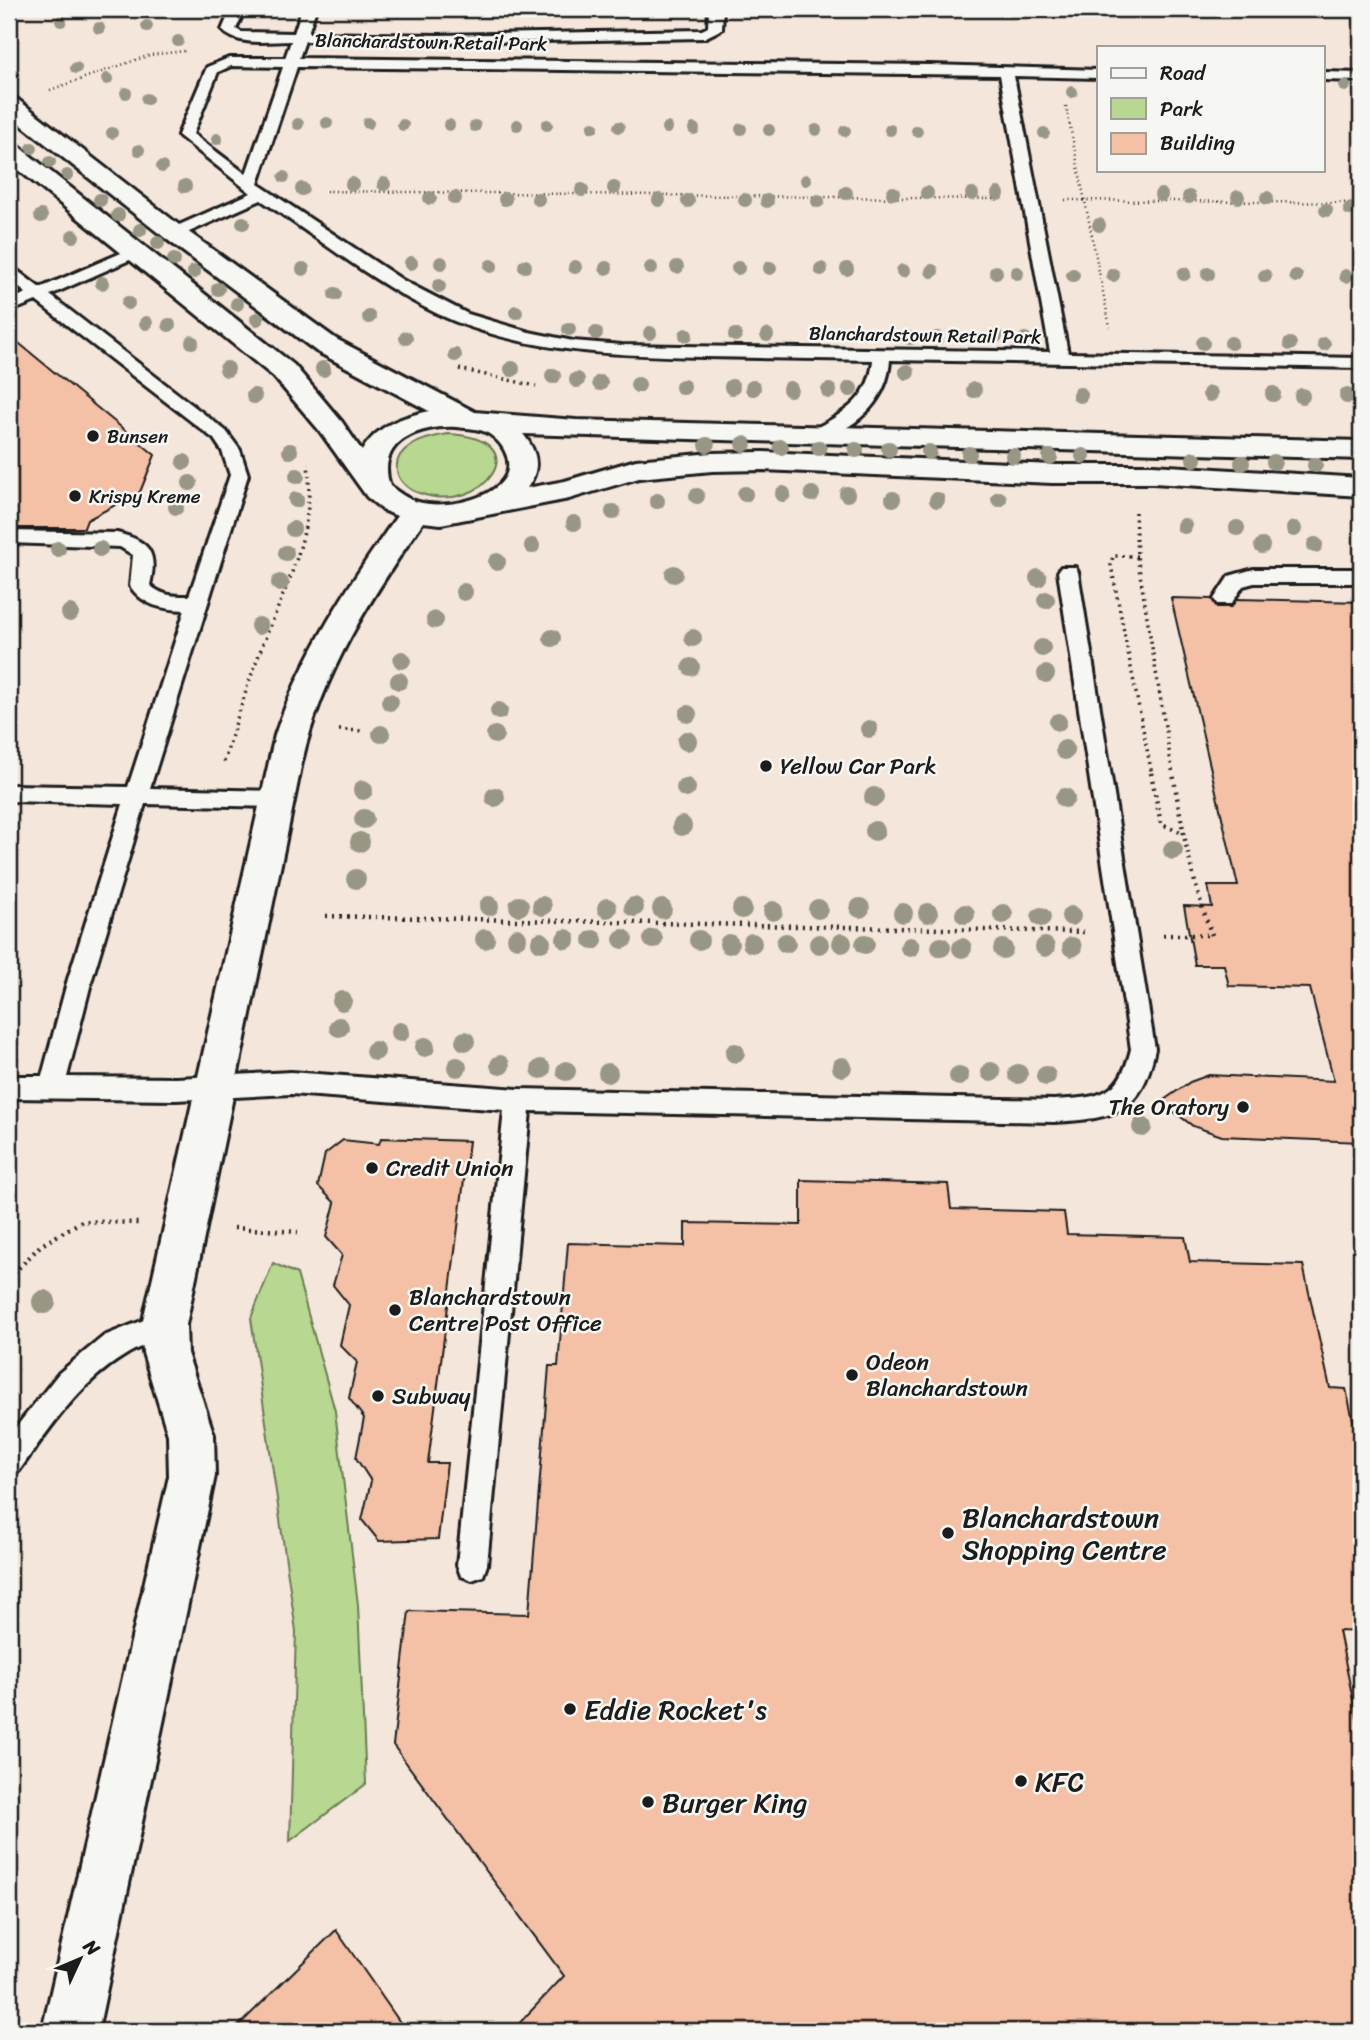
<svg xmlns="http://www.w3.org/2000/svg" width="1370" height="2040" font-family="Sriracha,sans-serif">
	<rect width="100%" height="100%" fill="#f5e6db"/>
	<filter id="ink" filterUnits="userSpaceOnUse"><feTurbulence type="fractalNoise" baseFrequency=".0143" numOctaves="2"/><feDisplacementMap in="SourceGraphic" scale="14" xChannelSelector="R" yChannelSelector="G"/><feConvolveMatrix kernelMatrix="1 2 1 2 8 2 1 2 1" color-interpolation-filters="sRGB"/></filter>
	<g filter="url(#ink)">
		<path fill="#b8d790" stroke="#6a7a56" stroke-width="2" d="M448,434C540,438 484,517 419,493C409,490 399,482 397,471C393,445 429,437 448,434Z
			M273,1263L297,1274L335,1411L358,1605L366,1784L290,1841L296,1631L251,1318Z"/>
		<path fill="#f4c0a6" stroke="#1c1c1c" stroke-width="2" d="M9,335L155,455L140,492L87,520L84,528H9Z
			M1171,598L1212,599L1217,607H1231L1237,599L1361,602V1142L1222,1136L1193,1126L1161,1102L1190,1082L1209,1075L1334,1081L1310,988L1229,986L1224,965H1195L1184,906L1212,907L1208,886H1238Z
			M381,1138L469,1141L428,1463H447L438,1539L379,1541L362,1520L371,1481L356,1458L364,1418L349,1398L357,1362L340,1345L349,1305L333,1285L342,1255L326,1237L335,1203L318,1186L325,1154L343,1140L379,1144Z
			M801,1180L948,1184L951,1209L1064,1212L1067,1234L1185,1237L1190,1262L1303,1265L1330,1388L1346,1389L1361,1455V1632L1339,1631L1361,1739V2031H512L564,1976L393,1745L409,1611L529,1614L549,1366H558L568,1243L685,1246V1223L801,1225Z
			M336,1930L406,2031H233Z"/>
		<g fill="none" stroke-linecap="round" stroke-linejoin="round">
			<defs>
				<path id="lane" d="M231,9H245L236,29L241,32L294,33L302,9H316L308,33L439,35L702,30L708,27L709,9H723L722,29L704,38L439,43L305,41L299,58L930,65L1099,70V78L1014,76L1068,353L1361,358V368L890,360C888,397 860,427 824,437L815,431L818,427C848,411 870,396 873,360C817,359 760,358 704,357C619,355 534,353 454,321C388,294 321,240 261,200L180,236H168L166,233L168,230L251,193L178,135L207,67L229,58H285L291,41C270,41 238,47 222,30ZM231,66L283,67L246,174L193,134L218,72ZM297,67L1000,75L1050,352L622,345L573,341L529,332L468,314L404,281L258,184Z
					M1323,72L1361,73V81L1323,80Z
					M135,247L141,249L143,252L141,255L50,295L226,431L240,450L248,475L150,788L277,791L285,793L288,799L285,805L277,807L145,804L92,979L67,1077L176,1078L291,1072L518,1089L1054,1100C1099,1097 1119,1098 1131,1049L1058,572L1061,567H1075L1078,572L1155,1049C1141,1115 1115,1118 1054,1122L530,1111L487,1565L483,1576L472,1580L461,1576L457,1565L504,1110L291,1094L176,1100L9,1098V1076H42L68,979L123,804L9,801V785L128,787L185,610C163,609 143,606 130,586L133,555L120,547L9,543V531L117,533C149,541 158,552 150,585C162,596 173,596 189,596L230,475L222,451L214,439L36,301L9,312V301L26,293L9,280V267L15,269L40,288Z
					M1254,569H1361V583H1254L1243,586L1231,604H1217L1214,599L1229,576Z
					M164,1312L174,1316L178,1325L174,1334C157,1341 139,1346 124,1356C79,1383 49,1429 19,1471L9,1476V1436L59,1373L104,1336Z"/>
				<path id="street" d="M9,97L17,99L183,228L336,339L475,412L576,420L1361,441V459L523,434C538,452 541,469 527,488L565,481L636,460L712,453L763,452L1052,465H1153L1361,478V496L1153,483H1052L763,470L712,471L639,478L569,499L441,524L423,522C372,596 322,673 302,762L186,1325L187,1353L214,1435L215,1476L98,2031H42L169,1476L168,1435L143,1353L142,1325L275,735C302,655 349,584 397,516L383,510L367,497L319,430L274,377L9,162V143L17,145L294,365L342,422L362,451C377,425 402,417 429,411L316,351L165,238L9,115ZM456,427C464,428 475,428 483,431C501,438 516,461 504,479C489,501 442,509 418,502C407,499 399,493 390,486C375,441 420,425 456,427Z"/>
			</defs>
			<use href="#lane" stroke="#1c1c1c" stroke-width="6"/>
			<use href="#street" stroke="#1c1c1c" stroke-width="6"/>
			<path stroke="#1c1c1c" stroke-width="2.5" stroke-dasharray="1 3.5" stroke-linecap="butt" d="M50,90L150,55L185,51
				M1066,106L1110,327
				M326,191L993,199
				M1065,200L1361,203"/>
			<path stroke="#1c1c1c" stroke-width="3.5" stroke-dasharray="2 4.5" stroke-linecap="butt" d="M459,369L536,386
				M1135,512L1137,556L1173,775
				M1137,556H1113L1111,565L1152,775
				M339,730L365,731
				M224,762C235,724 247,686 261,649C286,585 315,535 308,464"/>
			<path stroke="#1c1c1c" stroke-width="4.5" stroke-dasharray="2 5" stroke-linecap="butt" d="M1151,773L1161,824L1183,833
				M326,916L1084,932
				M1163,935H1212C1192,883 1182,828 1173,773
				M234,1228L298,1232
				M9,1278L40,1246L82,1221L138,1223"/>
			<use href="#lane" fill="#f6f6f2" fill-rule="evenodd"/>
			<use href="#street" fill="#f6f6f2" fill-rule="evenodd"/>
		</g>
		<g fill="#989685">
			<circle cx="61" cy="21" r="6"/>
			<circle cx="147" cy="26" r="6"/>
			<circle cx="99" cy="28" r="6"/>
			<circle cx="178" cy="41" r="6"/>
			<circle cx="76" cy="68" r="6"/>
			<circle cx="107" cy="79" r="6"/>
			<circle cx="1345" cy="86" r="6"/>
			<circle cx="1072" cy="92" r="6"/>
			<circle cx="126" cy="93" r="6"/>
			<circle cx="147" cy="99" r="6"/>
			<circle cx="327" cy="123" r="6"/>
			<circle cx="368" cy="123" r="6"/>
			<circle cx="298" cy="124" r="6"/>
			<circle cx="403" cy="125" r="6"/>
			<circle cx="449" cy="125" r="6"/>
			<circle cx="517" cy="125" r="6"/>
			<circle cx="547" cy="125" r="6"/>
			<circle cx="475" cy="126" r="6"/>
			<circle cx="593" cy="127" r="6"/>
			<circle cx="619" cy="127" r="6"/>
			<circle cx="667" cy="128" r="6"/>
			<circle cx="694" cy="129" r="6"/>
			<circle cx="741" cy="129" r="6"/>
			<circle cx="769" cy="130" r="6"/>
			<circle cx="816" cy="130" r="6"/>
			<circle cx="890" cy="130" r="6"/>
			<circle cx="845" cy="131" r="6"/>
			<circle cx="917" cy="131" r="6"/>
			<circle cx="112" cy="133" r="6"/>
			<circle cx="1044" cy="133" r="6"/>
			<circle cx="217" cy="139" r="6"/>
			<circle cx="32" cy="148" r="6"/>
			<circle cx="139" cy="150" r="6"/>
			<circle cx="50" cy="162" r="6"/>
			<circle cx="162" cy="167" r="6"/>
			<circle cx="67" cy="175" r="6"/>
			<circle cx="284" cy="177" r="6"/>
			<circle cx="806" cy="180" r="6"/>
			<circle cx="352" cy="184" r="7"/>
			<circle cx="384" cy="184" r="7"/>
			<circle cx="185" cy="186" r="7"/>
			<circle cx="614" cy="188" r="7"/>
			<circle cx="302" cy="189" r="7"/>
			<circle cx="582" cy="190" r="7"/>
			<circle cx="846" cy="193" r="7"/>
			<circle cx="893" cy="193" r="7"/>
			<circle cx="927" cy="193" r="7"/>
			<circle cx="972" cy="194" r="7"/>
			<circle cx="998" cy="194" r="7"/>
			<circle cx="1161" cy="195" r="7"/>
			<circle cx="1189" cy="197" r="7"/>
			<circle cx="1238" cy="197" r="7"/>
			<circle cx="430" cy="198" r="7"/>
			<circle cx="455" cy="198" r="7"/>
			<circle cx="1267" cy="198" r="7"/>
			<circle cx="505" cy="199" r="7"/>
			<circle cx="538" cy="199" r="7"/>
			<circle cx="100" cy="200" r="7"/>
			<circle cx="659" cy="200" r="7"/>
			<circle cx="745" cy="200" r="7"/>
			<circle cx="688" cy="201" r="7"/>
			<circle cx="767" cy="201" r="7"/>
			<circle cx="818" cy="201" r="7"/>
			<circle cx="1350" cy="209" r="7"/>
			<circle cx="1326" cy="210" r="7"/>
			<circle cx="118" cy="215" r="7"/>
			<circle cx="41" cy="216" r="7"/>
			<circle cx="243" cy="223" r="7"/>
			<circle cx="1099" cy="225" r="7"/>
			<circle cx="140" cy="230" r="7"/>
			<circle cx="73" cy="236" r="7"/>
			<circle cx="158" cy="243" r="7"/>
			<circle cx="174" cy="260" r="7"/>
			<circle cx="411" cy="263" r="7"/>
			<circle cx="441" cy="263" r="7"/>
			<circle cx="491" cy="266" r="7"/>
			<circle cx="525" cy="266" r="7"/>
			<circle cx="575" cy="267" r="7"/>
			<circle cx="677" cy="267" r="7"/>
			<circle cx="606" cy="268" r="7"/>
			<circle cx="651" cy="268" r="7"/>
			<circle cx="738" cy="268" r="7"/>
			<circle cx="770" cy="268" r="7"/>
			<circle cx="303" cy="269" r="7"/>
			<circle cx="821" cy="269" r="7"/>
			<circle cx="847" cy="269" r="7"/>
			<circle cx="903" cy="271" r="7"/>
			<circle cx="932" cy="271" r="7"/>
			<circle cx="194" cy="272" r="7"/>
			<circle cx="996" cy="272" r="7"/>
			<circle cx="1017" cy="273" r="7"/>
			<circle cx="1184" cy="274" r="7"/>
			<circle cx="1208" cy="274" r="7"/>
			<circle cx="1073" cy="275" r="7"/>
			<circle cx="1113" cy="275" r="7"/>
			<circle cx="1265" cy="276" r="7"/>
			<circle cx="1296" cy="276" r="7"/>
			<circle cx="1346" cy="276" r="7"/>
			<circle cx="102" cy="283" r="7"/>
			<circle cx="439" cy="286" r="7"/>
			<circle cx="218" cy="289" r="7"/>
			<circle cx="335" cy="294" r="7"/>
			<circle cx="128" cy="303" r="7"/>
			<circle cx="237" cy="304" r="7"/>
			<circle cx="516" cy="312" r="7"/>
			<circle cx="369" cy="317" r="7"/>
			<circle cx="257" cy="319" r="7"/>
			<circle cx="146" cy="323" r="7"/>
			<circle cx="169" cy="325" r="7"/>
			<circle cx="569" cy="329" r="7"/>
			<circle cx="596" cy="333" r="7"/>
			<circle cx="650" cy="333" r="7"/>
			<circle cx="686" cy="335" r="7"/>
			<circle cx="735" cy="335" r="7"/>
			<circle cx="767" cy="335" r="7"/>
			<circle cx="996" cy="336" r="7"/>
			<circle cx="406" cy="338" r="7"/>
			<circle cx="910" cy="338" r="7"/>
			<circle cx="937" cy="338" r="7"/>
			<circle cx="1025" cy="339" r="7"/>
			<circle cx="192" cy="342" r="7"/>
			<circle cx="1203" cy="343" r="7"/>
			<circle cx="1231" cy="343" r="7"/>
			<circle cx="1290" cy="344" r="7"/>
			<circle cx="1324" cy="344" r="7"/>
			<circle cx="455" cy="355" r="7"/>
			<circle cx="227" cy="369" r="8"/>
			<circle cx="323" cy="369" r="8"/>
			<circle cx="512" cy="369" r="8"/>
			<circle cx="907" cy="372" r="8"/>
			<circle cx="553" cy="376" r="8"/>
			<circle cx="577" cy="380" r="8"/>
			<circle cx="600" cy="383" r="8"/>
			<circle cx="638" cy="385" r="8"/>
			<circle cx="683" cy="387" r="8"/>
			<circle cx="732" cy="387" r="8"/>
			<circle cx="753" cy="388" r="8"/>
			<circle cx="790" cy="389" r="8"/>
			<circle cx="850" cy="389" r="8"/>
			<circle cx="974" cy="390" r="8"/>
			<circle cx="829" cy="391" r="8"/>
			<circle cx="1210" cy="394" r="8"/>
			<circle cx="1273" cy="394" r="8"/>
			<circle cx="1080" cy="395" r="8"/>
			<circle cx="254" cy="396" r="8"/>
			<circle cx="1302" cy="396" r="8"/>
			<circle cx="1347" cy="396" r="8"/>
			<circle cx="744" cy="444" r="8"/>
			<circle cx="707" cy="445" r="8"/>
			<circle cx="781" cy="447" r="8"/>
			<circle cx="819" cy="448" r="8"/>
			<circle cx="889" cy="449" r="8"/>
			<circle cx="856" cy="450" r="8"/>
			<circle cx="290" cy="451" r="8"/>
			<circle cx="929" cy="452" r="8"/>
			<circle cx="969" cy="454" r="8"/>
			<circle cx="1013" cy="456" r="8"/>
			<circle cx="1083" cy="456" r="8"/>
			<circle cx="1050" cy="457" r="8"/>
			<circle cx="1194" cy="459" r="8"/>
			<circle cx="184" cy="462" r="8"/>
			<circle cx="1274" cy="462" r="8"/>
			<circle cx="1242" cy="463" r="8"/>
			<circle cx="1315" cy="465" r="8"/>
			<circle cx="297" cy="476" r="8"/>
			<circle cx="190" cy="483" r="8"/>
			<circle cx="745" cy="494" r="8"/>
			<circle cx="783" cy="494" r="8"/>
			<circle cx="812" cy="494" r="8"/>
			<circle cx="847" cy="494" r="8"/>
			<circle cx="697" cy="496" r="8"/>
			<circle cx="893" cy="499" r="8"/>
			<circle cx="999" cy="499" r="8"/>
			<circle cx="296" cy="500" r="8"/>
			<circle cx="937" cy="500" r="8"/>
			<circle cx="657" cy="501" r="8"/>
			<circle cx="176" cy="507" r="8"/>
			<circle cx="613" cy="512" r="8"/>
			<circle cx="574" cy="523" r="8"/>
			<circle cx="1184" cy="526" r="8"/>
			<circle cx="1237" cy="528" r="8"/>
			<circle cx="293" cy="529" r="8"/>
			<circle cx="1294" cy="529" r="8"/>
			<circle cx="1315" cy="545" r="8"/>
			<circle cx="532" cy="546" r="8"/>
			<circle cx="1262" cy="546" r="8"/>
			<circle cx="58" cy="549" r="8"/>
			<circle cx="100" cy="549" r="8"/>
			<circle cx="286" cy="553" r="8"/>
			<circle cx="497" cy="562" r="9"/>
			<circle cx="674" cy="574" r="9"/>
			<circle cx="1038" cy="578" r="9"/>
			<circle cx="280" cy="583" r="9"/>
			<circle cx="464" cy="592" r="9"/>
			<circle cx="1046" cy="600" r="9"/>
			<circle cx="70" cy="613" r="9"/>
			<circle cx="435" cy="620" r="9"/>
			<circle cx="259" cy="626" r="9"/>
			<circle cx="552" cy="638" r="9"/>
			<circle cx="693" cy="638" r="9"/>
			<circle cx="1042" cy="648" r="9"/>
			<circle cx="402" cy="660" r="9"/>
			<circle cx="691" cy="667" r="9"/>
			<circle cx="1046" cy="674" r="9"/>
			<circle cx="399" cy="681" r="9"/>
			<circle cx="390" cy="702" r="9"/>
			<circle cx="499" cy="711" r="9"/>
			<circle cx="688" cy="714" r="9"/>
			<circle cx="1058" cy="722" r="9"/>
			<circle cx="869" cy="729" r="9"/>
			<circle cx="381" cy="734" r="9"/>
			<circle cx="495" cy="735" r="9"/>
			<circle cx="687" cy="741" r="10"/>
			<circle cx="1065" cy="750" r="10"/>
			<circle cx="686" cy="788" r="10"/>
			<circle cx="363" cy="790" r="10"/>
			<circle cx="495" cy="797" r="10"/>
			<circle cx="874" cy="797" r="10"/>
			<circle cx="1065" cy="798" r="10"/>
			<circle cx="364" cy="819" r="10"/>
			<circle cx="682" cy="826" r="10"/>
			<circle cx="875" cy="831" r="10"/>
			<circle cx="360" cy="842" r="10"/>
			<circle cx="1173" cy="850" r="10"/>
			<circle cx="356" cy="879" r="10"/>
			<circle cx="489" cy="906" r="10"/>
			<circle cx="519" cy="906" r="10"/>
			<circle cx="542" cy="906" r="10"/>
			<circle cx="634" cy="907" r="10"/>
			<circle cx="607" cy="908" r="10"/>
			<circle cx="860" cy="908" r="10"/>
			<circle cx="662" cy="909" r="10"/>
			<circle cx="742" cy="909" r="10"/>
			<circle cx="818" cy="909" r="10"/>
			<circle cx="773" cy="911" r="10"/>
			<circle cx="903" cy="913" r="10"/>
			<circle cx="928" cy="913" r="10"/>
			<circle cx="965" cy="914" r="10"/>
			<circle cx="1003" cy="914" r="10"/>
			<circle cx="1071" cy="916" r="10"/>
			<circle cx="1041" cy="917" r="10"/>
			<circle cx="517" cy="938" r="10"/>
			<circle cx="485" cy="939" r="10"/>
			<circle cx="566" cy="939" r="10"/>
			<circle cx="623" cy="939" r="10"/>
			<circle cx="653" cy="939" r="10"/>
			<circle cx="593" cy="940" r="10"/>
			<circle cx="699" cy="940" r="10"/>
			<circle cx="541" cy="942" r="10"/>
			<circle cx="752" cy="943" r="10"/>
			<circle cx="786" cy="943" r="10"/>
			<circle cx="842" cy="943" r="10"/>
			<circle cx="729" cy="944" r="10"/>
			<circle cx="819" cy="944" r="10"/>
			<circle cx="865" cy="944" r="10"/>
			<circle cx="910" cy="947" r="10"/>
			<circle cx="941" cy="947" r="10"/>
			<circle cx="1045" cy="947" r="10"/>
			<circle cx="1072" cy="947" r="10"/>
			<circle cx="962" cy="948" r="10"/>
			<circle cx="1003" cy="949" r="10"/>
			<circle cx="342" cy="1001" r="10"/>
			<circle cx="339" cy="1027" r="10"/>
			<circle cx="400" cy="1032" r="10"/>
			<circle cx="465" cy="1041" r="10"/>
			<circle cx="425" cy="1047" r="10"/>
			<circle cx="375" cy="1051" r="10"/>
			<circle cx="735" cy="1053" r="10"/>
			<circle cx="500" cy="1065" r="10"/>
			<circle cx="457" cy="1067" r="10"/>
			<circle cx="842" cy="1067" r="10"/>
			<circle cx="541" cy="1069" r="10"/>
			<circle cx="566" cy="1071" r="10"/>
			<circle cx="991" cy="1072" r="10"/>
			<circle cx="608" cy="1073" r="10"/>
			<circle cx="1018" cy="1074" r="10"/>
			<circle cx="959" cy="1076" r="10"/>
			<circle cx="1046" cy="1076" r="10"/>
			<circle cx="1142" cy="1127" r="10"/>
			<circle cx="44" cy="1302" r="12"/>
		</g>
	</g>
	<g fill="#1c1c1c" stroke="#f6f6f2" stroke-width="2.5">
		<circle cx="93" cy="436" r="7"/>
		<circle cx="75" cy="496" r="7"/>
		<circle cx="766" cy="766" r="7"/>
		<circle cx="1243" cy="1107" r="7"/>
		<circle cx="372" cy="1168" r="7"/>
		<circle cx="395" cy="1310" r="7"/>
		<circle cx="852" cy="1375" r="7"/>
		<circle cx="378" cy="1396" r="7"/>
		<circle cx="948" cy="1533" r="7"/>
		<circle cx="570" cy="1709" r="7"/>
		<circle cx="1021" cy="1781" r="7"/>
		<circle cx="648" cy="1802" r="7"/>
	</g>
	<g text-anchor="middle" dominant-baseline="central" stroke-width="5" stroke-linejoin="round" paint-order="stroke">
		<g font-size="19" fill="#1c1c1c" stroke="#f6f6f2">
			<text transform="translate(431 42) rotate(1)">Blanchardstown Retail Park</text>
			<text transform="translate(925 335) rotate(1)">Blanchardstown Retail Park</text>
		</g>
		<g font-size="19" fill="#1c1c1c" stroke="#f6f6f2" text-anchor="start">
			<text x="107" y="436">Bunsen</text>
			<text x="89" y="496">Krispy Kreme</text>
		</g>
		<g font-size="23" fill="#1c1c1c" stroke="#f6f6f2" text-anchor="start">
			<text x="780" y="766">Yellow Car Park</text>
			<text x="1229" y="1107" text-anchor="end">The Oratory</text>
			<text x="386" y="1168">Credit Union</text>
			<text x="409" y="1297">Blanchardstown<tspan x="409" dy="26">Centre Post Office</tspan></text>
			<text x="866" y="1362">Odeon<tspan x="866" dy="26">Blanchardstown</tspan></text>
			<text x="392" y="1396">Subway</text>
		</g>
		<g font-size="28" fill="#1c1c1c" stroke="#f6f6f2" text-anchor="start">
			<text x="962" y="1517">Blanchardstown<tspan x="962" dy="32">Shopping Centre</tspan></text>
			<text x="584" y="1709">Eddie Rocket's</text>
			<text x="1035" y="1781">KFC</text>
			<text x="662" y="1802">Burger King</text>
		</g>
	</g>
	<rect width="1370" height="2040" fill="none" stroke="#f6f6f2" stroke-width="35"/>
	<rect x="18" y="18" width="1335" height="2005" fill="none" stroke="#1c1c1c" stroke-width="2.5" filter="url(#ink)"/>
	<rect x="1097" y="46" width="228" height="126" fill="#f6f6f2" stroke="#9f9f9c" stroke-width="2"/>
	<rect x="1111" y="68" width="35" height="10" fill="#f6f6f2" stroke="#9f9f9c" stroke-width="2"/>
	<text x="1160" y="80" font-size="21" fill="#1c1c1c">Road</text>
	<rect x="1111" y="98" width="35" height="21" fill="#b8d790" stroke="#9f9f9c" stroke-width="2"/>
	<text x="1160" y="116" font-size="21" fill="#1c1c1c">Park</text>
	<rect x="1111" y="133" width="35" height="21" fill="#f4c0a6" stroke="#9f9f9c" stroke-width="2"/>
	<text x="1160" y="150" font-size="21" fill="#1c1c1c">Building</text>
	<g transform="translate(80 1959) rotate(46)" stroke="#f6f6f2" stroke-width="5" paint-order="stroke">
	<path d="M0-5L12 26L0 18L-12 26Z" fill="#1c1c1c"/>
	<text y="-10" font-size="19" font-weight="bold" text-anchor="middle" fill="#1c1c1c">N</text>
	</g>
</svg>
